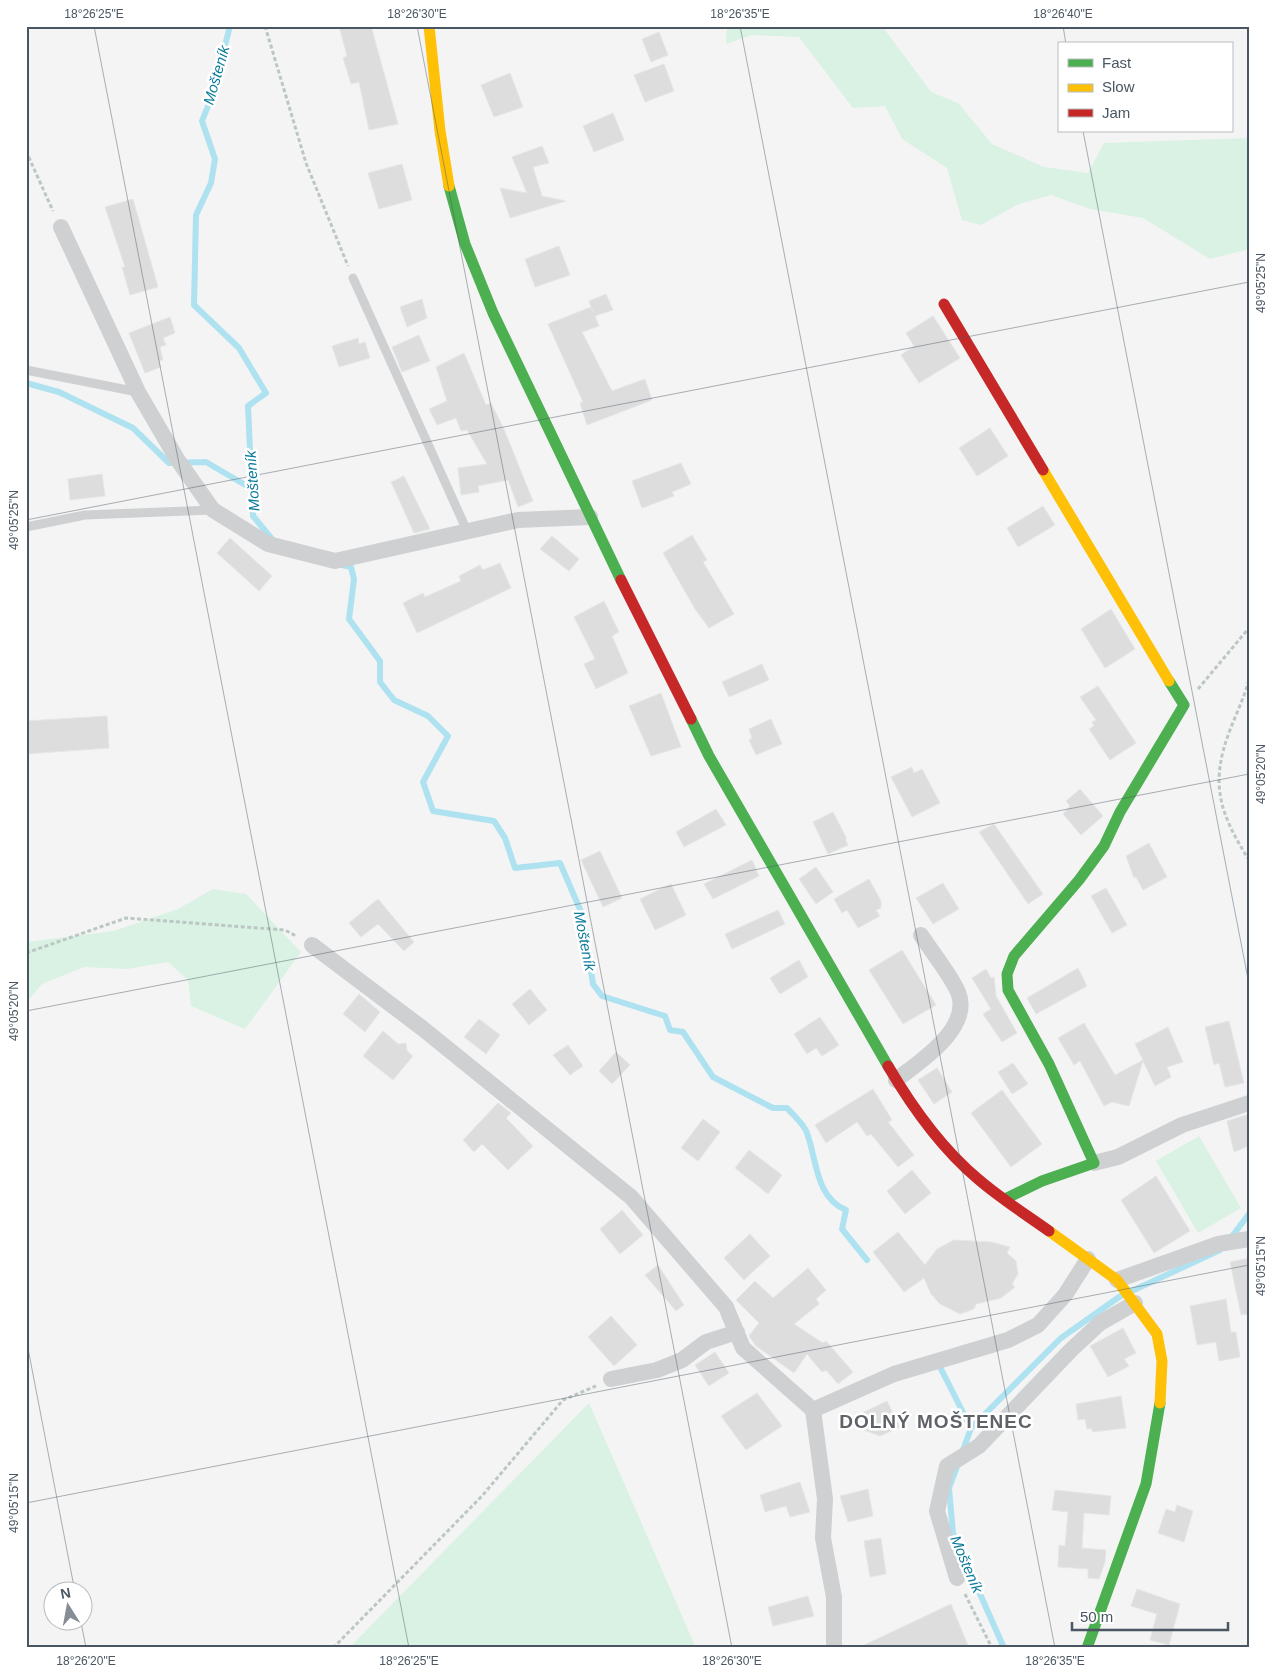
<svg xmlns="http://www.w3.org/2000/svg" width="1275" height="1674" font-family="Helvetica,sans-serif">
	<rect width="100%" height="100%" fill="#f4f4f4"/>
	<path fill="#d9f2e3" d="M727,26H882L931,92L958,103L992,144L1044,167L1088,173L1104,143L1249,138V249L1210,259L1143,218L1090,209L1051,195L1019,204L981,225L962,220L947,168L902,139L885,106L853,108L799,37L752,35L726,44Z
		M213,889L246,894L301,952L245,1029L191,1006L188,980L168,962L127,969L84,967L42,984L26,1003V942L114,931L178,909Z
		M1199,1136L1241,1208L1198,1233L1156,1161Z
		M589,1403L696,1648H349Z"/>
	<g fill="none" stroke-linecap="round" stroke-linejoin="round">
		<path stroke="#aee2f0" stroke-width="6" d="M230,26L212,96L202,121L215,159L211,183L196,215L194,305L239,348L266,393L248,406L253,516L272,539
			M26,383L59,392L133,428L169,463L206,462L252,489
			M342,565L351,567L354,579L349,619L380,661V682L394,700L428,716L448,736L423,782L433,811L494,821L505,838L515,868L560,863L582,914L593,984L602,996L665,1016L670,1030L683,1032L713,1077L773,1108H787C793,1115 804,1124 807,1133C817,1160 815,1197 846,1210L842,1229L867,1260
			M1230,1239L1249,1214
			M940,1367L971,1428L962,1453
			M971,1428L1061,1338L1119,1297L1220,1250
			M958,1464L949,1488L953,1533L1004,1648"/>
	</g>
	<path fill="#ddddde" stroke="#e5e6e7" d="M339,26H371L398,124L369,130L359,82L351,84L343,58L347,56Z
		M659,32L668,55L651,62L642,39Z
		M664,64L674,91L645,102L634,75Z
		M510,73L523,107L494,117L481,85Z
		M613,113L624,140L594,152L583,126Z
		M542,146L549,163L533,167L542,196L566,201L510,218L500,188L527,193L512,157Z
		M402,164L412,200L379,209L368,173Z
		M133,199L158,287L130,295L122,267H125L105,207Z
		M559,246L570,275L535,287L525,259Z
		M606,294L613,310L595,316L599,326L582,332L612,391L645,379L652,400L587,425L580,403L583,402L548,324L591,307L593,312L589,301Z
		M422,299L427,318L407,327L400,307Z
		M933,316L960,358L919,383L901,355L914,346L906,333Z
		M170,317L175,333L163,338L166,345L160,347L163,360L159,361L161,367L145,373L129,333Z
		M419,335L430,361L402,372L392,347Z
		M358,338L359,344L365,342L370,358L339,367L332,346Z
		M464,353L486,405L491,403L504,429L533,501L518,507L508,480L478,486L479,492L461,495L458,468L487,464L467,430L461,431L456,418L437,425L429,409L447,401L436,367Z
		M990,428L1008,456L977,476L959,448Z
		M681,463L691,484L672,492L674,496L642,508L632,481Z
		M102,474L105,496L70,500L68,479Z
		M404,476L430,529L414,533L391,482Z
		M1043,506L1055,525L1018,547L1007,528Z
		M692,535L707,560L703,562L734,614L709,628L695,609L663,553Z
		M552,536L579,559L569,571L540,549Z
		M230,538L272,576L259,591L217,553Z
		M500,563L511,588L417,633L403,603L423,593L425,597L461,581L459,576L480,565L483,570Z
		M604,601L619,632L612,636L628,673L596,689L584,664L595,659L574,617Z
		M1111,609L1135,649L1105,668L1081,629Z
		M762,664L769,680L729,697L722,682Z
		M1098,686L1136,743L1110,760L1089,729L1094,726L1092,722L1096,720L1080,697Z
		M661,693L681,747L651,756L629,706Z
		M107,716L109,748L26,754V721Z
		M771,719L782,744L756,755L749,740L752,738L749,729Z
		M912,767L914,773L922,769L940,803L912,817L891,777Z
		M1080,789L1103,816L1081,835L1063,814L1070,806L1066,801Z
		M716,809L726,825L684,847L676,832Z
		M833,812L847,839H845L848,845L828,854L813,822Z
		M994,824L1043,894L1028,904L979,832Z
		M1149,843L1167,877L1143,890L1136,877L1134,878L1126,856Z
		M600,851L622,898L603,907L581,860Z
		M752,860L759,876L713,899L704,884Z
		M816,867L833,892L816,904L799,879Z
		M869,879L881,901V908L876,910L880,916L858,928L847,910L842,913L834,899Z
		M943,883L959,909L933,924L916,898Z
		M671,884L686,915L655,930L640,899Z
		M1106,888L1127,925L1112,933L1091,896Z
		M378,899L414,942L404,951L378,924L361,937L349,923Z
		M778,910L785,924L732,949L725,934Z
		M902,950L936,1005L903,1024L869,970Z
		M799,960L808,977L780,994L770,978Z
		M1078,968L1087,986L1036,1014L1027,998Z
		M986,969L991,978L994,977L996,996L1017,1033L1002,1042L983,1014L991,1009L972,978Z
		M530,989L547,1010L529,1025L512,1004Z
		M359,994L380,1012L365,1032L343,1014Z
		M820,1017L839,1045L822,1056L816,1048L807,1054L794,1034Z
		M479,1019L500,1035L486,1054L464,1037Z
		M1229,1021L1244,1083L1225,1087L1219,1063L1214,1065L1205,1027Z
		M1084,1023L1115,1075L1143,1060L1135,1044L1168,1027L1183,1062L1167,1067L1171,1077L1155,1086L1143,1061L1129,1106L1112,1102L1104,1106L1080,1061L1074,1065L1058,1038Z
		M383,1031L398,1044L406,1043L407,1051L413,1056L393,1080L363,1056Z
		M568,1045L583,1066L570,1075L553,1055Z
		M616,1052L630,1065L612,1084L599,1071Z
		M1013,1063L1028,1084L1012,1094L998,1072Z
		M937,1068L952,1092L934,1104L918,1080Z
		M873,1089L892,1120L888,1122L914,1155L898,1167L871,1134L867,1136L857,1122L826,1143L815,1125Z
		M1002,1090L1042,1144L1011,1167L971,1113Z
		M498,1103L511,1113L506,1118L533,1146L508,1170L482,1144L474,1152L463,1140Z
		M1249,1114V1146L1234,1152L1227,1121Z
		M703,1119L720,1132L698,1161L681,1148Z
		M749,1150L782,1175L768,1194L735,1168Z
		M912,1170L931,1193L905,1214L887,1191Z
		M1156,1176L1190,1231L1154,1253L1121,1200Z
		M622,1210L643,1235L620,1254L600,1229Z
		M898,1232L925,1265L937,1249L954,1240L991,1242L1010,1247L1007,1253L1016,1261L1018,1274L1012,1284L1015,1287L1001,1298L976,1304L974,1309L960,1314L940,1304L931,1294L924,1278L904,1292L873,1252Z
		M750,1234L770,1256L744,1280L724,1258Z
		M1249,1258V1314L1241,1315L1230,1262Z
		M658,1265L684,1305L676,1311L645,1275Z
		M808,1268L826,1290L816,1299L819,1304L794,1324L823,1343L826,1341L853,1372L838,1384L826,1370L822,1372L807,1354L794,1373L756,1346L749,1336L759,1323L736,1300L755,1281L773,1298Z
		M1226,1299L1231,1332H1236L1240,1357L1219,1361L1216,1342L1197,1345L1190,1306Z
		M611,1316L637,1345L614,1366L588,1337Z
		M1123,1328L1136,1353L1124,1359L1129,1366L1108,1377L1090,1346Z
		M715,1352L729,1373L709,1386L695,1365Z
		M757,1393L782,1426L746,1450L721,1416Z
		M1121,1396L1126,1428L1093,1432L1091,1428L1087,1429L1085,1419L1078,1420L1076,1404Z
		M887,1401L900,1427L880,1436L861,1429L864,1422L860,1414Z
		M800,1482L810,1512L790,1517L786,1506L765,1512L760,1495Z
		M868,1489L873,1516L848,1522L840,1496Z
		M1055,1490L1111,1496L1109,1515L1084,1513L1082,1548L1106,1550L1105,1562L1099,1579L1088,1578V1569L1058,1567L1059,1545L1065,1546L1068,1512L1052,1510Z
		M1177,1505L1193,1511L1184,1542L1158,1533L1166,1509L1175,1512Z
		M881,1538L886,1574L870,1577L864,1541Z
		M1137,1589L1180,1604L1169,1645L1150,1640L1157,1614L1131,1606Z
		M808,1596L814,1616L773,1626L768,1607Z
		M951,1604L969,1648H858Z"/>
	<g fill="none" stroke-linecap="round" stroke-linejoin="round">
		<path stroke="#bcc7c4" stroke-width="3" stroke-dasharray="4 2.5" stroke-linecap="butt" d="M265,26L306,163L348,266
			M26,151L53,211
			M1249,680C1244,698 1236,714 1230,730C1209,784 1220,814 1249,860
			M1198,689L1249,628
			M26,953L126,918L285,930L296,936
			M965,1594L992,1648
			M333,1648L482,1496L563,1400L596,1386"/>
		<path stroke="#ced0d2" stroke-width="9" d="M353,278L468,533
			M26,370L138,392
			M26,527L85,515L213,510"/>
		<path stroke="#ced0d2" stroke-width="16" d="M61,227L138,392L177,459L213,510L268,544L335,561L518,520L590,517
			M312,945L422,1028L631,1197L726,1307L743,1348L813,1410L825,1499L823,1538L834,1597V1648
			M896,1080C919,1062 973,1028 958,992C950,974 932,952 921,935
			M1094,1163L1118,1157L1182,1125L1249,1103
			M1117,1280L1218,1244L1249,1239
			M611,1379L657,1370L682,1360L706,1342L737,1332
			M813,1410L894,1374L1008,1340L1038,1325L1065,1295L1088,1259
			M957,1578L937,1511L947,1466L979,1446L1071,1350L1100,1323L1135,1303"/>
		<path stroke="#4caf50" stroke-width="11" d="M449,186L465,244L493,313L621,580
			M691,719L709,756L888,1066
			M1005,1199L1042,1181L1094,1163L1049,1064L1008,990L1007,974L1014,956L1079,880L1104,846L1120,812L1184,705L1169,681
			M1087,1648L1146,1484L1160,1403"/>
		<path stroke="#ffc107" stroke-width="11" d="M429,26L440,131L449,186
			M1043,470L1169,681
			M1049,1231L1117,1280L1157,1334L1162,1361L1160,1403"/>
		<path stroke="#c62828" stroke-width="11" d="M944,304L1043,470
			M621,580L691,719
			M888,1066C912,1107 941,1148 978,1179C1000,1198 1025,1214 1049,1231"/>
	</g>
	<path fill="none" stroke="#4a5661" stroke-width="1" stroke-opacity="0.45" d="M94,26L409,1648M417,26L732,1648M740,26L1055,1648M1063,26L1066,44M26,28L37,26M1083,131L1249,984M26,520L1249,282M26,1011L1249,774M26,1338L75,1592M26,1503L1249,1265M81,1622L86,1648"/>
	<g text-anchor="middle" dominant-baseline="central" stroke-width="5" stroke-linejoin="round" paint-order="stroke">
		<g font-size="15" font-style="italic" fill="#0c7c9b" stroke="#fff">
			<text transform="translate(216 75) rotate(-74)">Mošteník</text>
			<text transform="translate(252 481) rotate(-94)">Mošteník</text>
			<text transform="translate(585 941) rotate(79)">Mošteník</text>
			<text transform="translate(967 1564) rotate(67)">Mošteník</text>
		</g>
		<g font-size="19" font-weight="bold" letter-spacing="1" fill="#5f6368" stroke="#fff">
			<text x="936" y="1421">DOLNÝ MOŠTENEC</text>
		</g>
	</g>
	<rect width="1275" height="1674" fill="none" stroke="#ffffff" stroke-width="55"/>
	<rect x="1058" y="42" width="175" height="90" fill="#ffffff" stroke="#b7bbc0"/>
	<rect x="1068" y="59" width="25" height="8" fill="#4caf50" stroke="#b7bbc0"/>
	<text x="1102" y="68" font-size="15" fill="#4a5661">Fast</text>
	<rect x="1068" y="84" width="25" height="8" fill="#ffc107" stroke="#b7bbc0"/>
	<text x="1102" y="92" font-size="15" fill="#4a5661">Slow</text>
	<rect x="1068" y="109" width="25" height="8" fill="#c62828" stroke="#b7bbc0"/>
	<text x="1102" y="118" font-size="15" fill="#4a5661">Jam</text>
	<g transform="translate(68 1606) rotate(349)"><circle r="24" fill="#ffffff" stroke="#b7bbc0"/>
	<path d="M0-4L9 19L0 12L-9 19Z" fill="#868d94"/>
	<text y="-8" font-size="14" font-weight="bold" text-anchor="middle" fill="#4a5661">N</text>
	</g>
	<path d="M1072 1622v8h156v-8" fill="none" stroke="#4a5661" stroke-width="2.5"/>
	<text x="1080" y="1622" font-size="15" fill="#4a5661" stroke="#ffffff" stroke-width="4" paint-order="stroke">50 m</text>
	<rect x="28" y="28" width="1220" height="1618" fill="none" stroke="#4a5661" stroke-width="2"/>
	<g font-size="12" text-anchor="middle" fill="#4a5661">
		<text x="94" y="18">18°26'25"E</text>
		<text x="417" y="18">18°26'30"E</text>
		<text x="740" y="18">18°26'35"E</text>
		<text x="1063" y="18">18°26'40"E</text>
		<text transform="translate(1261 283) rotate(-90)" y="4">49°05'25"N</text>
		<text transform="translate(14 520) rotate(-90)" y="4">49°05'25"N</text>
		<text transform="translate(1261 774) rotate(-90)" y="4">49°05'20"N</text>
		<text transform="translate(14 1011) rotate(-90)" y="4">49°05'20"N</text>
		<text transform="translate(1261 1266) rotate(-90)" y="4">49°05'15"N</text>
		<text transform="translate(14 1503) rotate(-90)" y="4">49°05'15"N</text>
		<text x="86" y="1665">18°26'20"E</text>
		<text x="409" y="1665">18°26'25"E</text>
		<text x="732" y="1665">18°26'30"E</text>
		<text x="1055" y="1665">18°26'35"E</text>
	</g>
</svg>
